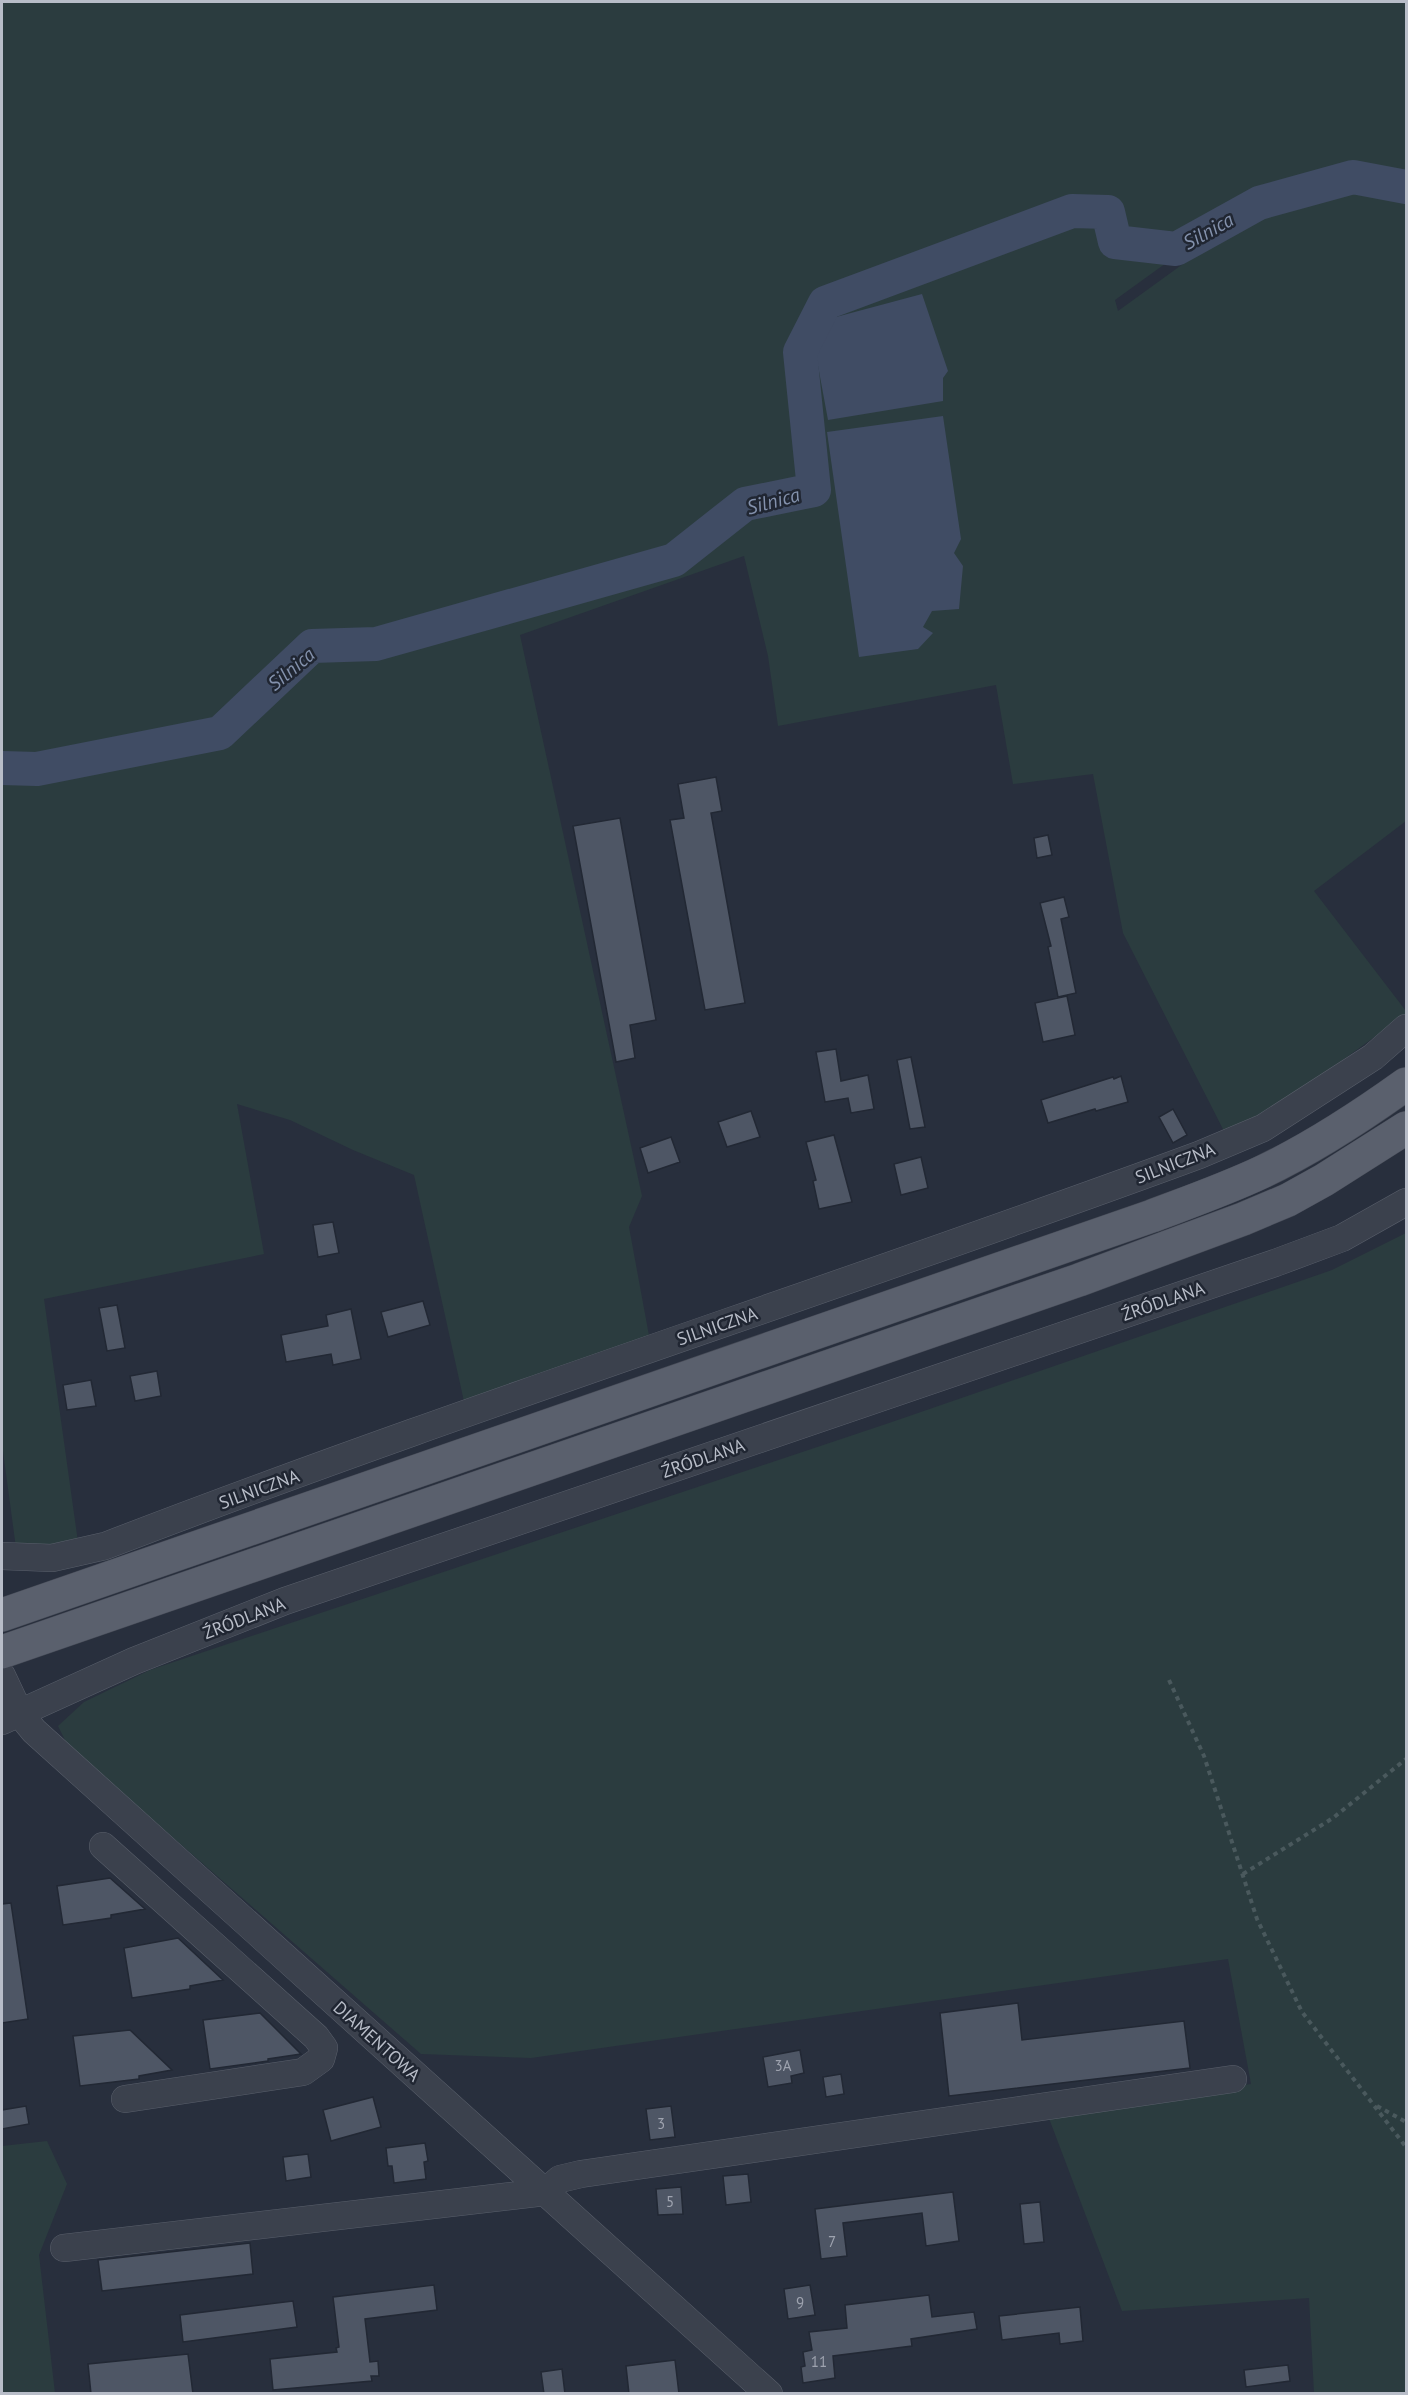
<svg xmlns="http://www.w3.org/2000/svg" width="1408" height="2395" font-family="'PT Sans',sans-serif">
	<rect width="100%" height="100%" fill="#282f3d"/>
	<path fill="#2b3c3f" d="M2,2H1406V181L1357,170L1256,198L1115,300L1118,311L1263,206L1350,181L1402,189L1406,194V821L1314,891L1406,1011V1014L1259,1121L1226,1135L1123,933L1093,774L1013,784L996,685L778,726L768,656L744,556L520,635L642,1196L629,1227L650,1341L465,1406L414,1175L353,1150L290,1120L237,1104L264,1254L44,1299L78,1542L16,1548L2,1444Z
		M1406,1233V2393H1314L1309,2298L1122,2311L1050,2121L1045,2113L1251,2084L1228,1959L531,2058L421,2054L68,1746L58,1726L84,1702L150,1670L889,1423L1332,1270Z
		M47,2141L67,2184L39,2255L55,2393H2V2146Z"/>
	<path fill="#404c64" d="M922,294L948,371L943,378V401L828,420L814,344L836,317Z
		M943,416L961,539L954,553L963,566L959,609L932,611L923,627L933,633L918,649L859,657L827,432Z"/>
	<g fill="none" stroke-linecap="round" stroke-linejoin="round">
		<path stroke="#404c64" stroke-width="34" d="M2,768L37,769L220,733L312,646L376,644L674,560L745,504L814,490L800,352L825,303L1072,211L1108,212L1115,242L1176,249L1259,203L1353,177L1406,187"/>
	</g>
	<path fill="#4e5665" stroke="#222834" stroke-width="1.5" d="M716,777L722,811L711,813L745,1003L705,1010L670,820L684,818L678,784Z
		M620,818L656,1020L630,1025L635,1058L616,1062L573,826Z
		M1048,835L1052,855L1037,858L1034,838Z
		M1064,897L1069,917L1061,919L1076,993L1058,997L1048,947L1051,946L1040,903Z
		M1067,996L1075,1035L1043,1042L1035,1003Z
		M836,1049L841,1081L868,1075L874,1109L851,1113L848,1098L825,1102L816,1052Z
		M911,1057L925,1127L910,1129L897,1060Z
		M1121,1076L1128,1102L1096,1111L1095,1109L1048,1123L1041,1100L1113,1077L1114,1079Z
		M1173,1109L1187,1135L1173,1143L1159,1117Z
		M751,1111L760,1137L727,1147L718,1122Z
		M834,1135L852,1202L819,1209L813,1181L816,1180L806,1142Z
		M671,1137L680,1162L648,1173L640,1148Z
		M921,1157L928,1188L901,1195L894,1164Z
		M333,1222L339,1253L318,1257L313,1225Z
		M423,1301L430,1325L388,1337L381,1312Z
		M117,1305L125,1348L107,1351L99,1308Z
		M351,1309L361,1359L333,1365L331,1354L286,1362L281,1335L328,1326L326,1315Z
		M157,1371L161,1396L135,1401L130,1376Z
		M91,1380L96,1406L67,1410L63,1385Z
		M110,1878L145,1909L111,1915V1918L63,1925L57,1886Z
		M11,1903L28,2019L2,2023V1904Z
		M178,1938L223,1980L190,1986V1989L132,1998L124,1948Z
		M1018,2003L1022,2040L1184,2021L1190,2068L949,2096L940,2013Z
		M260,2013L301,2054L268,2059V2061L210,2069L203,2020Z
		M130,2030L172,2070L139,2076V2079L80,2086L73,2036Z
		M800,2050L804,2073L791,2076L792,2083L768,2087L763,2057Z
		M841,2074L844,2094L826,2097L823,2077Z
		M373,2097L381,2127L331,2141L323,2110Z
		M26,2106L29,2124L2,2129V2110Z
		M671,2106L675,2137L650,2140L646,2109Z
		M425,2143L428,2161L424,2162L426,2179L394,2183L392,2166H388L386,2148Z
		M308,2154L311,2177L286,2181L283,2157Z
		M748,2174L751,2202L726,2205L723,2176Z
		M681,2187L683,2214L658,2215L656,2189Z
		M953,2192L959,2241L926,2246L922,2213L843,2223L847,2256L821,2259L815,2209Z
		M1040,2202L1044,2242L1024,2244L1020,2204Z
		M250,2243L253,2274L102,2291L98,2260Z
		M434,2285L437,2310L365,2319L370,2362L378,2361L379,2376H371L372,2381L273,2390L270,2359L337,2352L336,2348L339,2347L333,2297Z
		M810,2285L815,2315L788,2319L784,2289Z
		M929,2295L932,2317L974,2312L977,2329L911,2339L912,2346L833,2356L835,2378L803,2383L801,2367L805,2366L803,2352L812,2350L809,2332L847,2328L845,2305Z
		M293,2301L297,2327L183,2342L180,2315Z
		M1080,2307L1083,2341L1060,2344L1059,2333L1002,2340L999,2316Z
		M188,2354L193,2394H91L88,2364Z
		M675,2360L679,2394H629L626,2366Z
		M1288,2365L1290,2381L1246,2387L1244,2370Z
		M562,2369L565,2394H544L541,2372Z"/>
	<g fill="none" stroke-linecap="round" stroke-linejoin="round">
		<defs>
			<path id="minor" d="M2,1556L52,1558L105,1546C466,1407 836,1289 1199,1155L1263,1128L1373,1057L1406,1028
				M2,1676L20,1714L34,1731L769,2394
				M2,1721L134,1661L285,1601L1275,1263L1342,1238L1406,1202
				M103,1846L316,2037L324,2048L321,2059L303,2072L125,2099
				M64,2248L545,2192L560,2179L581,2174L1233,2079"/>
			<path id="major" d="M2,1615L1152,1216C1189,1202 1226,1189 1262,1172C1313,1148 1360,1117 1406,1084
				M2,1652L1079,1280L1243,1219L1288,1200L1324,1180L1406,1128"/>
		</defs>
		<use href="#minor" stroke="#595f6b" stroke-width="28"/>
		<use href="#major" stroke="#454a56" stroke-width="34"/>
		<path stroke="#4a595d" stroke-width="4" stroke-dasharray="4.5 4.5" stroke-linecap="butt" d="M1169,1680L1204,1756L1257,1919L1302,2012L1406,2147
			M1243,1874L1333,1818L1406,1759
			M1377,2106L1406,2122"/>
		<use href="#minor" stroke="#3b414d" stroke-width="27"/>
		<use href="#major" stroke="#5a606d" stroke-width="33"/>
	</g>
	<g text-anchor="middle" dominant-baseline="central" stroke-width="5" stroke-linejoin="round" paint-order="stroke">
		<g font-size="15" fill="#9ea3af">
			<text x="783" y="2065">3A</text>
			<text x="661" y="2123">3</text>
			<text x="670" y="2201">5</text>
			<text x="832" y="2241">7</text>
			<text x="800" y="2302">9</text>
			<text x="819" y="2361">11</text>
		</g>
		<g font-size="18" fill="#b8bdc8" stroke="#202632">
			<text transform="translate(1175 1163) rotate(-21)">SILNICZNA</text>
			<text transform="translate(1163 1301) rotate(-19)">ŹRÓDLANA</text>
			<text transform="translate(717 1326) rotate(-19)">SILNICZNA</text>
			<text transform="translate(703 1458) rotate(-19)">ŹRÓDLANA</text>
			<text transform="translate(259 1489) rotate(-20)">SILNICZNA</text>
			<text transform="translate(244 1618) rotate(-21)">ŹRÓDLANA</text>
			<text transform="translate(377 2041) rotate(42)">DIAMENTOWA</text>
		</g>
		<g font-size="20" font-style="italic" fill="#8391ac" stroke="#202632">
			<text transform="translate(1208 231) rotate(-29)">Silnica</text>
			<text transform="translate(773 501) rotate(-15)">Silnica</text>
			<text transform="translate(291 669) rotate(-40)">Silnica</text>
		</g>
	</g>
	<rect width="1408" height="2395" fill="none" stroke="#b8bdc8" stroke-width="6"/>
</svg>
